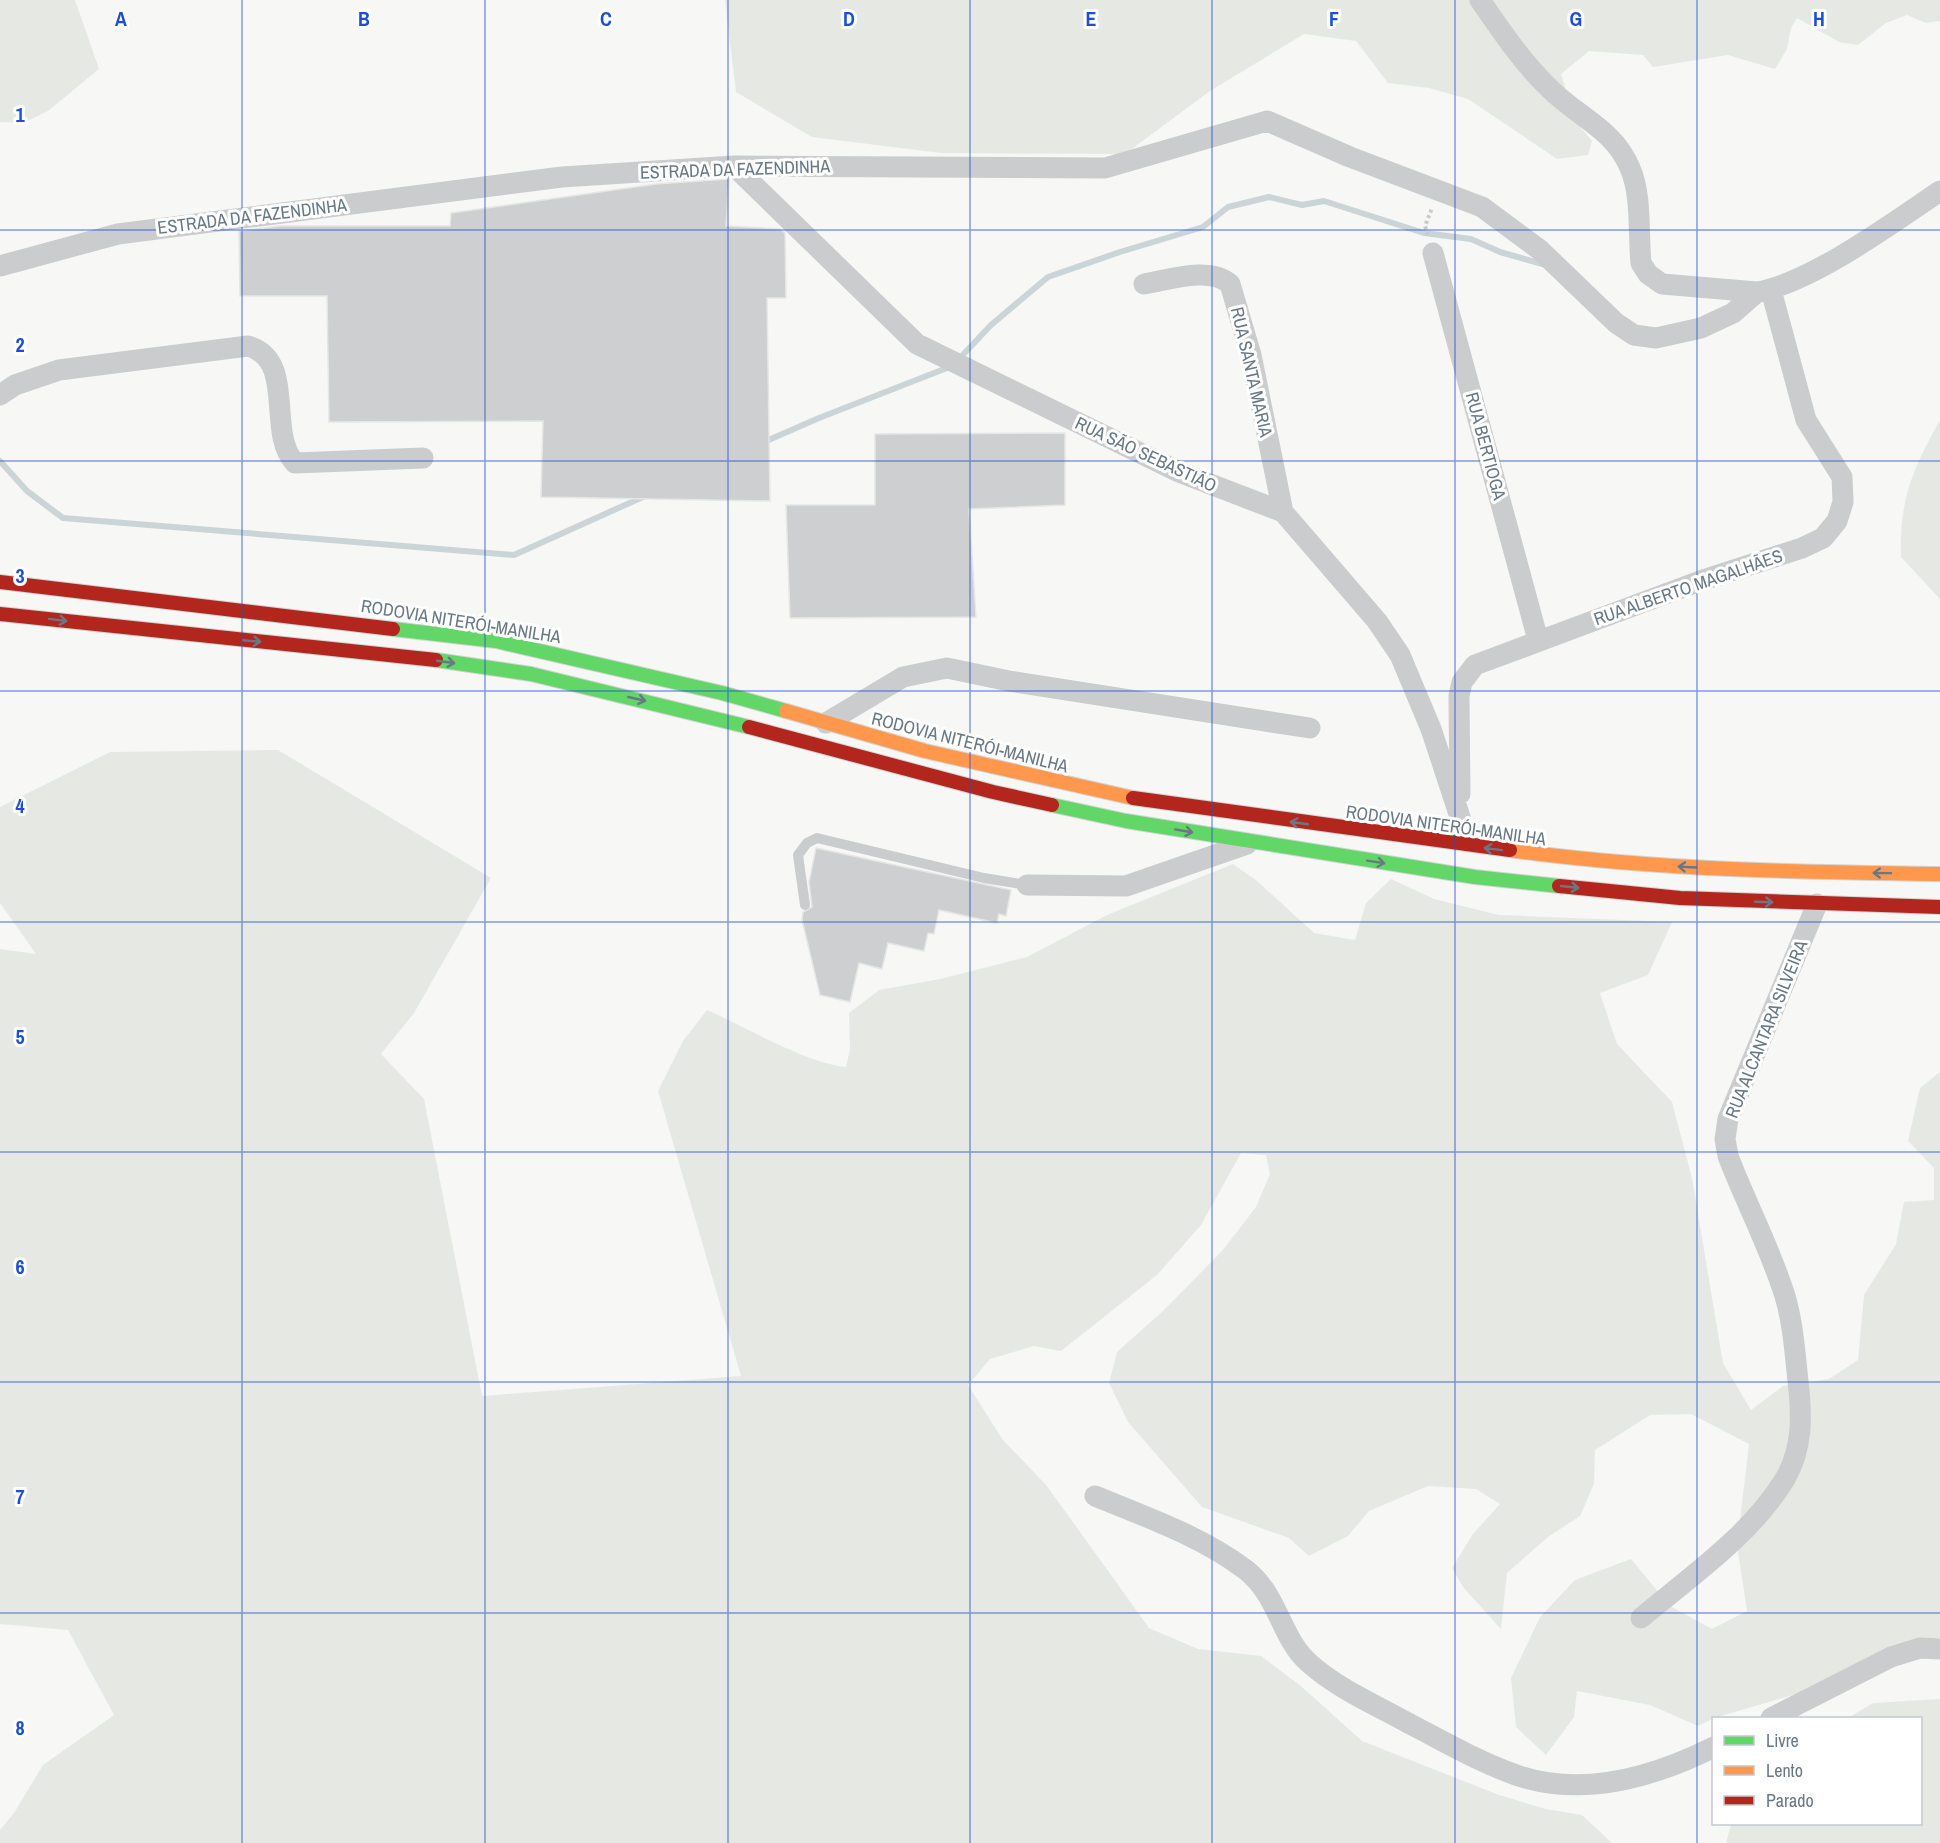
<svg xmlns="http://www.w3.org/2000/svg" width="1940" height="1843" font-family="'Archivo Narrow',sans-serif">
	<rect width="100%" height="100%" fill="#f7f7f6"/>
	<path fill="#e6e9e3" d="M0,0H75L99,69L48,111L23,123L0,122Z
		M725,0H1940V21L1926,23L1907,15L1886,23L1858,45L1839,42L1797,18L1791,28L1787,49L1775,69L1728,55L1653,67L1643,55L1589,51L1561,74L1576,122L1592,141L1588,155L1557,159L1468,99L1429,88L1388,83L1356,41L1304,34L1210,91L1125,154L941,153L812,137L736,92Z
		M1940,420V599L1901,557C1899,500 1913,468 1940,420Z
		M278,750L491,878L414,1013L381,1054L424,1099L482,1396L741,1376L658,1091L683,1041L707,1010C746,1027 805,1063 846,1067L850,1049L849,1013L879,990L940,979L1027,957L1107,915L1233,864L1257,881L1314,933L1355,940L1366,903L1391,879L1434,899L1499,915L1672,922L1648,975L1600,993L1617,1044L1672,1102L1692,1178L1723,1363L1751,1410L1783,1386L1829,1379L1858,1360L1864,1295L1896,1244L1904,1202L1934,1200V1168L1908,1141L1920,1088L1940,1072V1638L1884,1649L1810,1690L1714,1718L1698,1726L1650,1705L1577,1691L1574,1717L1546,1755L1516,1727L1511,1678L1540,1617L1575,1580L1631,1559L1670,1606L1712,1629L1747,1611L1737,1545L1749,1444L1691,1414L1650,1415L1595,1450L1594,1484L1580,1516L1548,1537L1507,1573L1501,1629L1463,1587L1452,1568L1473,1534L1500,1504L1476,1489L1428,1486L1369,1511L1348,1536L1309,1556L1289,1538L1202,1507L1128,1422L1109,1383L1117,1352L1163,1311L1223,1250L1256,1207L1270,1174L1266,1155L1241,1153L1201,1225L1157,1275L1061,1351L1034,1346L990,1359L968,1385L1003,1440L1047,1486L1149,1628L1198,1649L1261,1656L1302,1687L1362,1741L1499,1795L1546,1809L1582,1815L1612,1843H0V1830L14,1813L43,1765L114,1715L68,1630L0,1624V949L36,954L0,903V807L110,752Z
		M1940,1699V1843H1726L1731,1824H1920V1718H1848L1873,1703Z"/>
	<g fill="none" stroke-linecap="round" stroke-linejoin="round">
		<path stroke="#cbd4d6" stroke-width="6" d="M959,359L991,325L1048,277L1120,252L1203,227L1228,207L1269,197L1302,205L1324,201L1424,233L1471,239L1500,252L1546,265
			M764,442L819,418L952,366
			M0,461L27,491L63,518L514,555L645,496"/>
	</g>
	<path fill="#cecfd0" stroke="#e6e6e6" stroke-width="1.5" d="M729,179L726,226L780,229L785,233L786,298H767L770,501L541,497L543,421L329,422L327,296H240L239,231L280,226H450L451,213L656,184Z
		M1065,433V505L969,509L976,617L790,618L786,505H875V434Z
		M816,848L1011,890L1006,916L999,914L997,923L939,910L934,934L928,933L924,951L888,943L882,969L859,963L850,1002L820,995L802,920L803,912L812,907L809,882Z"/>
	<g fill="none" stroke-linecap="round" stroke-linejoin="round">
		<defs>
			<path id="fast" d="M393,629L496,641L722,693L786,711
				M436,660L531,674L749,727
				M1052,805L1126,821L1475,877L1559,886"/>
			<path id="slow" d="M786,711L925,751L1133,798
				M1510,850C1652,870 1797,872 1940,874"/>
			<path id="jam" d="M0,582L393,629
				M0,614L436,660
				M749,727L993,792L1052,805
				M1133,798L1510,850
				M1559,886L1680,898L1940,907"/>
		</defs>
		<use href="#fast" stroke="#d3d4d4" stroke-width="16"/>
		<use href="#slow" stroke="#d3d4d4" stroke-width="16"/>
		<use href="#jam" stroke="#d3d4d4" stroke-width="16"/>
		<path stroke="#c9cacb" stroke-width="4" stroke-dasharray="3 3" stroke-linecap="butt" d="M1428,235L1425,226L1432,208"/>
		<path stroke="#cbcccd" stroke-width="10" d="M805,905L798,855L807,843L817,838L984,878L1027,885"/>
		<path stroke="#cbcccd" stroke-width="21" d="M1480,0C1502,32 1522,62 1550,89C1578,117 1614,129 1630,168C1642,195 1638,233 1641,263L1648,274L1662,284L1757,292C1811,283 1894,222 1940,191
			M734,166L917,344L1179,472L1283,512L1377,621L1400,655L1431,729L1461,820
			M1433,253L1538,640
			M0,266L118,234L562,177L734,166L1105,168L1267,121L1350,157L1482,207L1540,250L1616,323L1634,335L1656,338L1701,328L1733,313L1757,292
			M1144,284C1169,280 1209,266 1230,284L1251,355L1283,512
			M0,395L15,385L59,370L248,346C297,360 266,432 295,463L423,458
			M826,723L903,677L947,668L1009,681L1310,728
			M1460,794L1459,696L1462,682L1475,665L1700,581L1802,548L1823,538L1837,521L1843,502L1842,477L1806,420L1771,290
			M1027,885L1126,886L1247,844
			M1095,1496C1146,1517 1201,1536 1246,1570C1279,1596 1280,1637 1309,1663C1338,1689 1376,1705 1410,1724C1445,1742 1479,1762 1516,1775C1582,1798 1654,1777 1714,1747
			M1641,1618C1691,1576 1751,1535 1785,1479C1803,1448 1802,1416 1798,1381C1795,1353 1793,1323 1785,1296C1770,1248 1746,1203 1728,1156L1725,1139L1728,1119L1817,904
			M1771,1718L1891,1657L1920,1648L1940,1649"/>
		<use href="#fast" stroke="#63d668" stroke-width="14"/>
		<use href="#slow" stroke="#ff974d" stroke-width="14"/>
		<use href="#jam" stroke="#b3261e" stroke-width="14"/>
	</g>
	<defs><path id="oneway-shaft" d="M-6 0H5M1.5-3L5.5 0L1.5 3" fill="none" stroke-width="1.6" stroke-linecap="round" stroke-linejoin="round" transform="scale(1.5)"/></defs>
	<g stroke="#687985">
		<use href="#oneway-shaft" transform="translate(58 620) rotate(7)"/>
		<use href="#oneway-shaft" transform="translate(252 641) rotate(5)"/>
		<use href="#oneway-shaft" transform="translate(446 662) rotate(8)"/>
		<use href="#oneway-shaft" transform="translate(637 699) rotate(13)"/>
		<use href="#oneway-shaft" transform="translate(1299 823) rotate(-172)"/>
		<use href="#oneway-shaft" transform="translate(1184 831) rotate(10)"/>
		<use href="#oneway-shaft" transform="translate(1493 849) rotate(-173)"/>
		<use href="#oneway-shaft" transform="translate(1376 862) rotate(9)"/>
		<use href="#oneway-shaft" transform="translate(1687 867) rotate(-177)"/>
		<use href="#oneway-shaft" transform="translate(1882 873) rotate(-179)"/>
		<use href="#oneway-shaft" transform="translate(1570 887) rotate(6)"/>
		<use href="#oneway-shaft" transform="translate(1764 902) rotate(2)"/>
	</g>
	<path fill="none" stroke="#1d4ed8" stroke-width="1.5" stroke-opacity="0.55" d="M242,0V1843M485,0V1843M728,0V1843M970,0V1843M1212,0V1843M1455,0V1843M1697,0V1843M0,230H1940M0,461H1940M0,691H1940M0,922H1940M0,1152H1940M0,1382H1940M0,1613H1940"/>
	<g text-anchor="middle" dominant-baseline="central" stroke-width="6" stroke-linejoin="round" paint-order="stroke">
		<g font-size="18" fill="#687985" stroke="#fff">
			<text transform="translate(735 169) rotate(-2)">ESTRADA DA FAZENDINHA</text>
			<text transform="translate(252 216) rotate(-7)">ESTRADA DA FAZENDINHA</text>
			<text transform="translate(1252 372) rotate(77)">RUA SANTA MARIA</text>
			<text transform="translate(1486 446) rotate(75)">RUA BERTIOGA</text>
			<text transform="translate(1146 454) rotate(25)">RUA SÃO SEBASTIÃO</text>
			<text transform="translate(1688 587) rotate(-19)">RUA ALBERTO MAGALHÃES</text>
			<text transform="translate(461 621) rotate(9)">RODOVIA NITERÓI-MANILHA</text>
			<text transform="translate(970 742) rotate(14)">RODOVIA NITERÓI-MANILHA</text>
			<text transform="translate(1446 825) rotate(8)">RODOVIA NITERÓI-MANILHA</text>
			<text transform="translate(1766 1029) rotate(-68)">RUA ALCANTARA SILVEIRA</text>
		</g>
	</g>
	<g font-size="20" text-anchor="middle" font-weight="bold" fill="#1d4ed8" stroke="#fff" stroke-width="6" stroke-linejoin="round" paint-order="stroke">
		<text x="121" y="26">A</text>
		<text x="364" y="26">B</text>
		<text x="606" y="26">C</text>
		<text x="849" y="26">D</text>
		<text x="1091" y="26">E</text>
		<text x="1334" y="26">F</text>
		<text x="1576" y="26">G</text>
		<text x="1819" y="26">H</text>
		<text x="20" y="122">1</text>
		<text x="20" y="352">2</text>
		<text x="20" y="583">3</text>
		<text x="20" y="813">4</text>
		<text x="20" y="1044">5</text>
		<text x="20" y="1274">6</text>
		<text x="20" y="1504">7</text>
		<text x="20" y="1735">8</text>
	</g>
	<rect x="1712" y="1717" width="210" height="108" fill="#ffffff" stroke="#c3c9ce" stroke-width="1.5"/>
	<rect x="1724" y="1736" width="30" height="9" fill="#63d668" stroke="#c3c9ce" stroke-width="1.5"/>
	<text x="1766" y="1747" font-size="18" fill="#687985">Livre</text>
	<rect x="1724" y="1766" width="30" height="9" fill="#ff974d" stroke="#c3c9ce" stroke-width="1.5"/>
	<text x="1766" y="1777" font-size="18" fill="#687985">Lento</text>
	<rect x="1724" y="1796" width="30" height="9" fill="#b3261e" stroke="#c3c9ce" stroke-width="1.5"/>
	<text x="1766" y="1807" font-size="18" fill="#687985">Parado</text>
</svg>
